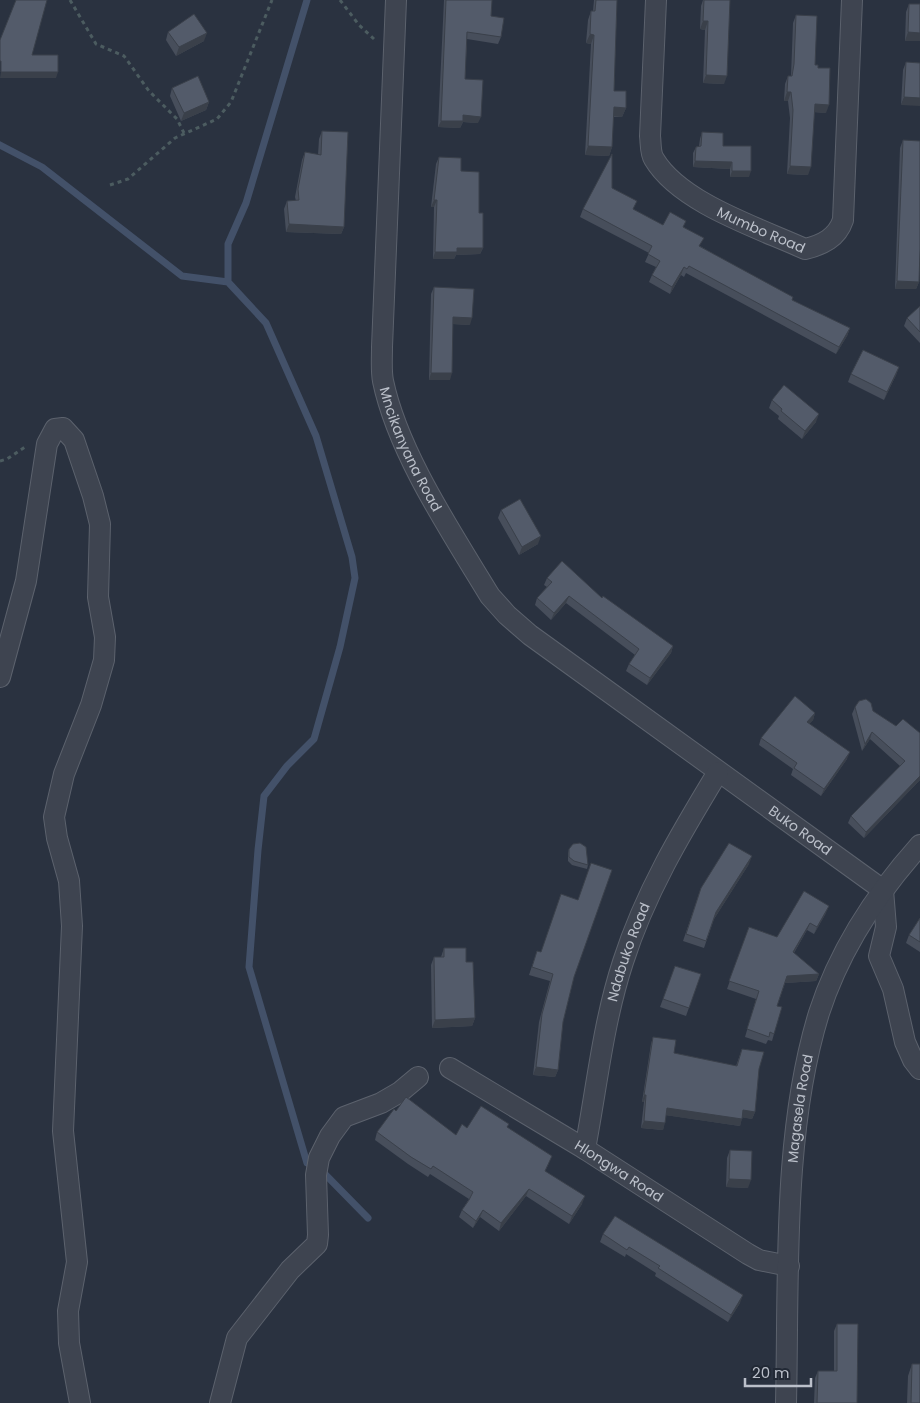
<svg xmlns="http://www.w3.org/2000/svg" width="920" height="1403" font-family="Poppins,sans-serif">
	<rect width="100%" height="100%" fill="#2a3240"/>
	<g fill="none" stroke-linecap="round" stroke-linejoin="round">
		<path stroke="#435169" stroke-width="7" d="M307,0L246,203L228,244V282L266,323L316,436L352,557L355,578L340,647L314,739L287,766L264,796L258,850L249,967L307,1163L318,1167L368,1218
			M0,145L42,167L182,276L228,282"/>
		<defs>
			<g id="minor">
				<path id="s1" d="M396,0L382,347C382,358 381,371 383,381C398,453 452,533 490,596L507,615L530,635L883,890L886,927L879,956L893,989L905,1042L913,1060L920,1069"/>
				<path id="s2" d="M656,0L650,136C651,143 650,153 654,159C680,203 759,228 805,249C822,245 837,238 843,220L852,0"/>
				<path d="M0,677L26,581L47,444L55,429L63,428L74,440L93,496L100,524L98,597L105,637L104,660L91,705L64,774L54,817L57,838L69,881L72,926L63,1131L77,1262L68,1311L69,1343L80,1403"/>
				<path id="s3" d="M450,1068L585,1149L748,1254L759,1260L789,1266"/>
				<path id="s4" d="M585,1149C597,1086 603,1023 623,962C645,893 681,833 718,772"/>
				<path d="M220,1403L237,1338L290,1270L317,1244L318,1235L316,1175L319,1158L330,1136L344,1117L381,1103L400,1092L418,1077"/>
				<path id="s5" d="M786,1403C789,1277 782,1133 819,1013C839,951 877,893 920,845"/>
			</g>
		</defs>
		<use href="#minor" stroke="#5c626d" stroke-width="22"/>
		<path stroke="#4c5c60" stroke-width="3" stroke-dasharray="4 4" stroke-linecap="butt" d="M70,0L96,44L124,56L149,91L177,119L184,133
			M340,0L359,25L374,39
			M110,185L128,179L175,138L217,119L231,102L272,0
			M0,461L7,459L25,447"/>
		<use href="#minor" stroke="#3e4450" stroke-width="20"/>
	</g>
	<path fill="#474e5b" d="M444,0H492L491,16L501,37L498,44L467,39L465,79L478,123L463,122L460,128L438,127Z
		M594,0H617L614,91L626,108L622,117H613L612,147L609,156L585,155L591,44L586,43L588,20L591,11H593Z
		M703,0H730L724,84L703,83L705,30L700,29L701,6Z
		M909,4H920V41H905L906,12Z
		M796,15L815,65L818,68L826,113L814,112L808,175L787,174L790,118L788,101H784L785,84L788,76H791L793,23Z
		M168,32L204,41L176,56L166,40Z
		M906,62L920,63L901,105L903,70Z
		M172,88L209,102L206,110L181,121L170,96Z
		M322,131L344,227L341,234L286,232L284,209L287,201H296L295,197L302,160L305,152L318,155L319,139Z
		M702,132L723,146L749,177H730V169L693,167V153L696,147L699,146L700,139Z
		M903,140L919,282L916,289H895L900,148Z
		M439,157L461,171L479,213L483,248L480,254L456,255L454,259H433L434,207H431L436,164Z
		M583,209L634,210L663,225L684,227L700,246L792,300L850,328L847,336L836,354L686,273L684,277L681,275L670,294L649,282L652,275L656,267L645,262L649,253L580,217Z
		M434,287L470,325L453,324L450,380H429L431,294Z
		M920,306V343L904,326L907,318Z
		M899,367L896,375L884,400L848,382L851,374Z
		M772,400L816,422L802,439L778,419L779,416L769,408Z
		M501,510L538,544L519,555L498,518Z
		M547,578L602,598L673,646L671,653L647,685L626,671L629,664L635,655L566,603L551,620L535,605L537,598L547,587L544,585Z
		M855,707L873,711L896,726L920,733V780L864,838L848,823L851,816L900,766L870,739L862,751L852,714Z
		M815,713L813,720L809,724L847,759L821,796L791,775L793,769L759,745L761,738Z
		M569,849L588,865L587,869L572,865L568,861V853Z
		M749,864L714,919L704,948L683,941L701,888Z
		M826,913L814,934L807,930L794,953L819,974L816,981L785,983L777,1006L774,1034L772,1041L768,1040L766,1044L745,1037L756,999L727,989L749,927L777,937Z
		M920,918V952L906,943L909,935Z
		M444,948L466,962L475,1018L472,1026L432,1028L431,965L434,957H441Z
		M537,951L574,977L563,1022L558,1070L555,1077L533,1075L539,1022L550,981L529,975Z
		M675,966L701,974L686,1016L660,1007Z
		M653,1037L674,1053L736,1066L742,1049L759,1069L755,1112L752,1119L742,1117L740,1126L666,1115L663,1130L641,1128L644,1102H642L651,1044Z
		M396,1111L456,1135L467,1128L507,1127L549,1163L545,1171L582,1204L569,1224L526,1196L499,1231L480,1217L473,1228L459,1217L462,1210L469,1199L430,1174L428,1177L408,1164L375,1140L377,1132Z
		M730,1150L748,1188L726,1187L727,1158Z
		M615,1216L740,1303L728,1322L655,1276L656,1273L626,1254L625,1257L600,1242L603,1234Z
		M837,1324L857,1403H814L815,1378L818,1371H834V1331Z
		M912,1364L920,1403H907L908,1376Z"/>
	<path fill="#3a404a" d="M703,21H708L705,30L700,29Z
		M908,32L920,33V41H905Z
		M207,33L204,41L176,56L179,47Z
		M590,34L594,35L591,44L586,43Z
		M1,72H58L56,78H0Z
		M706,75L727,76L724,84L703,83Z
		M787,92H791L788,101H784Z
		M904,97L920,98V106L901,105Z
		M209,102L206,110L181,121L184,113Z
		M815,104L829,105L826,113L812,112Z
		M614,107L626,108L622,117L610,116Z
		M463,115L481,117L478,123L463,122L460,128L438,127L441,121Z
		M588,146L612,147L609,156L585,155Z
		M695,161L732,162L730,169L693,167Z
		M790,166L811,167L808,175L787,174Z
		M732,171H751L749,177H730Z
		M434,200H437L434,207H431Z
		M289,224L344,227L341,234L286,232Z
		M457,248H483L480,254L456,255L454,259H433L435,252Z
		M684,267L681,275L670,294L672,287Z
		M897,281L919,282L916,289H895Z
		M453,317L472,318L470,325L451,324Z
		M850,328L847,336L836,354L839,347Z
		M899,367L896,375L884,400L887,392Z
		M431,373H452L450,380H429Z
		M819,414L816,422L802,439L805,431Z
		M541,536L538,544L519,555L522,547Z
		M569,596L566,603L551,620L554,613Z
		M673,646L671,653L647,685L650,678Z
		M815,713L813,720L804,730L807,722Z
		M872,732L870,739L862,751L865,744Z
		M850,752L847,759L821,796L824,789Z
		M920,776V780L864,838L866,832Z
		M752,856L749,864L714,919L716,912Z
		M829,906L826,913L814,934L817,927Z
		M810,923L807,930L790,959L793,952Z
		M819,974L816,981L785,983L787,976Z
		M475,1018L472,1026L432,1028L435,1020Z
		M536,1067L558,1070L555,1077L533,1075Z
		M644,1095H646L644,1102H642Z
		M667,1108L742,1119L740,1126L664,1115Z
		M743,1110L755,1112L752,1119L740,1117Z
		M644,1121L665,1123L663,1130L641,1128Z
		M729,1179L751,1180L748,1188L726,1187Z
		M529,1189L526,1196L499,1231L501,1223Z
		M585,1196L582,1204L569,1224L572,1216Z
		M483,1210L480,1217L473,1228L476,1221Z
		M743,1295L740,1303L728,1322L731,1315Z"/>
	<path fill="#535b6a" stroke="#3a404a" d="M16,0H47L32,55H58V72H1V61H0V40Z
		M446,0H492L491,16L504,18L501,37L467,32L465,79L483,80L481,117L463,115V121H441Z
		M596,0H617L614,91H626V108L614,107L612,147L588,146L594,35L590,34L591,11H595Z
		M704,0H730L727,76L706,75L708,21H703Z
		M909,4H920V33L908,32Z
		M194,14L207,33L179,47L168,32Z
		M796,15L817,16L815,65H818V68H830L829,105L815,104L811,167L790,166L793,110L791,92H787L788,76H792L794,64Z
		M906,62L920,63V98L904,97Z
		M198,76L209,102L184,113L172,88Z
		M322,131L348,132L344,227L289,224L287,201L299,200L298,189L305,152L321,155Z
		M702,132L723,133V146H751V171H732V162L695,161L696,147L701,146Z
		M903,140L920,141V249L919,282L897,281Z
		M612,154V188L637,201L633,209L663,225L670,212L686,221L683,227L704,238L699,246L793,297L792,300L850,328L839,347L689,266L687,269L684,267L672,287L652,275L660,261L648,254L652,246L583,209Z
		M439,157L461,158V171L479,172V213H483V248H457V252H435L437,200H434Z
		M434,287L474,289L472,318L453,317L452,373H431Z
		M920,306V332L907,318Z
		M863,350L899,367L887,392L851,374Z
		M784,385L819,414L805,431L781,411L782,409L772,400Z
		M520,499L541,536L522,547L501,510Z
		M562,561L602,598L603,596L673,646L650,678L629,664L639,649L569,596L554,613L537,598L552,582L547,578Z
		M795,696L815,713L807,722L850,752L824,789L794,768L797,763L761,738Z
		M866,699L871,703L873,711L896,726L903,719L920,733V776L866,832L851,816L905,761L872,732L865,744L855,707L859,701Z
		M580,843L586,847L588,865L574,861L569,857V849L573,844Z
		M729,843L752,856L716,912L706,941L686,934L701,888Z
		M591,863L612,870L574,977L563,1022L558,1070L536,1067L542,1014L553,974L532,967L537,951L541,952L561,894L578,900Z
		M804,891L829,906L817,927L810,923L793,952L819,974L787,976L777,1006L782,1007L774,1034L770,1032L769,1037L747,1029L759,991L729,981L749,927L777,937Z
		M920,918V942L909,935Z
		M444,948H466V962H473L475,1018L435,1020L434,957H444Z
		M675,966L701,974L689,1008L663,999Z
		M653,1037L676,1040L674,1053L737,1066L742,1049L764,1052L759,1069L755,1112L743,1110L742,1119L667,1108L665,1123L644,1121L646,1095H644Z
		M406,1097L456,1135L462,1124L467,1128L481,1106L509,1124L507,1127L552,1156L545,1171L585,1196L572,1216L529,1189L501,1223L483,1210L476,1221L462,1210L469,1200L473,1192L433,1166L431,1169L411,1157L377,1132L394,1109L396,1111Z
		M730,1150L752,1151L751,1180L729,1179Z
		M615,1216L743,1295L731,1315L658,1268L660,1266L629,1247L627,1250L603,1234Z
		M837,1324H858L857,1403H817L818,1371H837Z
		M912,1364H920V1403H911Z"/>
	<g text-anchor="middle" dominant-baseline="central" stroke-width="4" stroke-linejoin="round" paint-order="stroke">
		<g font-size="14" fill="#bbc0ca" stroke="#222935">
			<text stroke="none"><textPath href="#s2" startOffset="290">Mumbo Road</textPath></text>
			<text stroke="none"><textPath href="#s1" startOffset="455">Mncikanyana Road</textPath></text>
			<text stroke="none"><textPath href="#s1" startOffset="1012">Buko Road</textPath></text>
			<text stroke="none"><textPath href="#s4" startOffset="202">Ndabuko Road</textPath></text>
			<text stroke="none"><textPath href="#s5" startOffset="295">Magasela Road</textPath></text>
			<text stroke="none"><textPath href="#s3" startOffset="198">Hlongwa Road</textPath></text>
		</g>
	</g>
	<path d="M745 1378v8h66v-8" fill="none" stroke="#bbc0ca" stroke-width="2.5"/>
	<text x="752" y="1378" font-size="15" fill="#bbc0ca" stroke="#222935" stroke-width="4" paint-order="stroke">20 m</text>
</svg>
